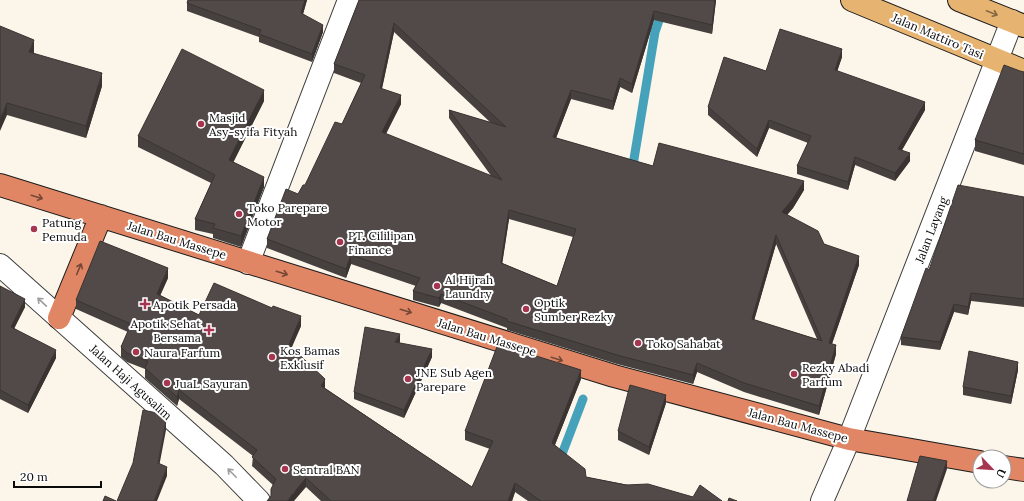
<svg xmlns="http://www.w3.org/2000/svg" width="1024" height="501" font-family="Lora,serif">
	<rect width="100%" height="100%" fill="#fcf5ea"/>
	<g fill="none" stroke-linecap="round" stroke-linejoin="round">
		<path stroke="#46a1ba" stroke-width="9" d="M632,171L655,32L666,0
			M559,462L583,399"/>
		<defs>
			<path id="minor" d="M248,263L349,0
				M0,265L224,465L259,501
				M822,501L849,439L1012,21"/>
			<path id="major" d="M852,0L1024,71
				M959,0L1024,26"/>
			<path id="highway" d="M0,185L614,376L849,439L980,462
				M59,318L101,216
				M1004,467L1024,470"/>
		</defs>
		<use href="#minor" stroke="#3d3d3d" stroke-width="24"/>
		<use href="#major" stroke="#1b1b1b" stroke-width="24"/>
		<use href="#highway" stroke="#1b1b1b" stroke-width="24"/>
		<use href="#minor" stroke="#fff" stroke-width="22"/>
		<use href="#major" stroke="#e6b370" stroke-width="22"/>
		<use href="#highway" stroke="#e08664" stroke-width="22"/>
	</g>
	<path fill="#46403e" fill-rule="evenodd" d="M188,0H307L303,14L323,32L312,62L259,42V37L187,11V3Z
		M359,0H716L712,34L654,20L632,93L620,87L613,110L571,99L556,138L653,166L804,190L793,208L787,215L824,244L859,265L832,344L836,354L819,415L744,392L697,372L693,384L617,364L507,330V328L441,303L439,307L413,300V291L416,286L351,264L346,278L267,248V239L305,185L342,124L361,83L334,73V64ZM394,32L491,123L449,110V118L492,177L386,134L401,104L382,89ZM509,219L573,237L557,286L502,263ZM776,244L817,339L754,320Z
		M0,26L34,53L102,86L86,138L7,115Z
		M842,57L837,71L925,110L902,150L910,161L895,181L855,165L848,190L797,174V166L808,143L769,128L757,157L708,115V107L766,71Z
		M1020,71L1024,72V165L975,151V140Z
		M264,101L233,162L264,187L241,247L213,238V234L195,230V219L211,183L138,147V136Z
		M1024,197V307L971,301L968,315L954,312L940,350L901,345V337L929,270Z
		M168,278L160,295L199,315L301,326L291,347L325,388L472,487L490,449L465,440V431L581,379L555,445L586,477L693,497L722,501H528L515,492L512,501H321L306,487L268,500L271,496L273,485L252,466L253,456L179,399L177,406L145,378V369L127,362L121,357V347L128,332L76,309V300Z
		M0,286L25,307L14,328L56,358L28,413L0,399Z
		M400,342L399,343L432,357L404,418L354,399V392Z
		M1018,370L1011,404L963,395V387Z
		M666,403L649,455L618,440V431Z"/>
	<path fill="#393432" d="M305,0H307L301,21V13Z
		M715,0H716L712,34V25Z
		M654,11V20L632,93V84Z
		M394,23V32L380,97V88Z
		M323,25V32L312,62V54Z
		M34,40V53L29,52Z
		M842,49V57L835,78V70Z
		M102,73V86L86,138V126Z
		M620,78V87L613,110V101Z
		M264,90V101L229,171V160Z
		M571,90V99L553,146V137Z
		M401,95V104L382,141V132Z
		M925,102V110L898,157V149Z
		M7,103V115L0,131V119Z
		M769,120V128L757,157V149Z
		M910,153V161L895,181V173Z
		M855,157V165L848,190V182Z
		M264,177V187L241,247V236Z
		M804,181V190L793,208L782,221V212Z
		M509,210V219L501,272V263Z
		M776,235V244L752,328V319Z
		M351,255V264L346,278V269Z
		M859,256V265L829,352V343Z
		M168,268V278L157,303V294Z
		M971,293V301L968,315V307Z
		M441,294V303L439,307V298Z
		M25,299V307L11,335V327Z
		M954,304V312L940,350V342Z
		M301,316V326L289,354V345Z
		M400,334V342L395,350V342Z
		M836,345V354L819,415V406Z
		M432,349V357L404,418V410Z
		M56,350V358L28,413V405Z
		M1018,362V370L1011,404V396Z
		M697,363V372L693,384V375Z
		M581,370V379L552,452V443Z
		M325,379V388L321,386Z
		M179,390V399L177,406V397Z
		M666,395V403L649,455V447Z
		M166,421V430L158,472V463Z
		M947,461V469L936,501H933Z
		M167,467V476L157,501H154Z
		M306,478V487L294,501H287Z
		M515,483V492L512,501H508Z"/>
	<path fill="#514a48" stroke="#393432" fill-rule="evenodd" d="M188,0H305L301,13L323,25L312,54L259,34L261,30L187,3Z
		M359,0H715L712,25L654,11L632,84L620,78L613,101L571,90L553,137L653,166L659,143L804,181L793,199L782,212L818,231L824,244L859,256L829,343L836,345L819,406L744,383L697,363L693,375L617,355L507,321V319L441,294L439,298L413,291L420,278L351,255L346,269L267,239L286,189L298,194L303,185H305L335,122L342,124L365,75L334,64ZM394,23L506,127L449,110L502,180L382,132L401,95L380,88ZM509,210L576,229L557,286L501,263ZM776,235L822,341L752,319Z
		M0,26L34,40L29,52L102,73L86,126L7,103L0,119Z
		M780,29L842,49L835,70L925,102L898,149L910,153L895,173L855,157L848,182L797,166L811,136L769,120L757,149L708,107L724,57L766,71Z
		M182,49L264,90L229,160L264,177L241,236L213,228L215,224L195,219L215,175L138,136Z
		M1004,65L1020,71L1024,72V154L975,140Z
		M958,185L1024,197V299L971,293L968,307L954,304L940,342L901,337L926,268L929,270Z
		M100,241L168,268L157,294L199,315L214,283L272,308L273,306L301,316L289,345L325,379L321,386L472,487L493,441L465,431L498,344L581,370L552,443L585,469L586,477L626,485L648,484L693,497L700,485L722,501H541L515,483L508,501H331L306,478L287,501H267L271,496V489L276,479L252,457L257,450L179,390L177,397L145,368L148,361L127,353L121,347L131,324L76,300Z
		M0,286L25,299L11,327L56,350L28,405L0,390Z
		M365,327L400,334L395,342L432,349L404,410L354,392Z
		M969,351L1018,362L1011,396L963,387Z
		M630,385L666,395L649,447L618,431Z
		M143,410L157,413L166,421L158,463L167,467L154,501H117L133,463Z
		M920,456L947,461L933,501H907Z
		M105,496L116,501H103Z
		M729,498L737,501H728Z"/>
	<defs><path id="oneway-shaft" d="M-6 0H5M1.5-3L5.5 0L1.5 3" fill="none" stroke-width="1.6" stroke-linecap="round" stroke-linejoin="round"/></defs>
	<use stroke="#836742" href="#oneway-shaft" transform="translate(992 13) rotate(22)"/>
	<g stroke="#754837">
		<use href="#oneway-shaft" transform="translate(37 197) rotate(17)"/>
		<use href="#oneway-shaft" transform="translate(79 269) rotate(-67)"/>
		<use href="#oneway-shaft" transform="translate(282 273) rotate(17)"/>
		<use href="#oneway-shaft" transform="translate(406 311) rotate(17)"/>
		<use href="#oneway-shaft" transform="translate(557 359) rotate(18)"/>
	</g>
	<g stroke="#9d9d9d">
		<use href="#oneway-shaft" transform="translate(42 302) rotate(-137)"/>
		<use href="#oneway-shaft" transform="translate(232 473) rotate(-135)"/>
	</g>
	<g fill="#a63650" stroke="#fff" stroke-width="1.5">
		<circle cx="201" cy="124" r="4"/>
		<circle cx="239" cy="214" r="4"/>
		<circle cx="34" cy="229" r="4"/>
		<circle cx="340" cy="242" r="4"/>
		<circle cx="437" cy="286" r="4"/>
		<path d="M143 298h4v4h4v4h-4v4h-4v-4h-4v-4h4z"/>
		<circle cx="526" cy="309" r="4"/>
		<path d="M207 324h4v4h4v4h-4v4h-4v-4h-4v-4h4z"/>
		<circle cx="638" cy="343" r="4"/>
		<circle cx="136" cy="352" r="4"/>
		<circle cx="272" cy="357" r="4"/>
		<circle cx="794" cy="374" r="4"/>
		<circle cx="408" cy="379" r="4"/>
		<circle cx="167" cy="383" r="4"/>
		<circle cx="285" cy="469" r="4"/>
	</g>
	<g text-anchor="middle" dominant-baseline="central" stroke-width="4" stroke-linejoin="round" paint-order="stroke">
		<g font-size="12" fill="#0a0a0a" stroke="#fff">
			<text transform="translate(938 36) rotate(23)">Jalan Mattiro Tasi</text>
			<text transform="translate(931 230) rotate(-69)">Jalan Layang</text>
			<text transform="translate(177 240) rotate(17)">Jalan Bau Massepe</text>
			<text transform="translate(487 337) rotate(17)">Jalan Bau Massepe</text>
			<text transform="translate(131 382) rotate(42)">Jalan Haji Agusalim</text>
			<text transform="translate(798 425) rotate(15)">Jalan Bau Massepe</text>
		</g>
		<g font-size="12" fill="#0a0a0a" stroke="#fff" text-anchor="start">
			<text x="209" y="117">Masjid<tspan x="209" dy="14">Asy-syifa Fityah</tspan></text>
			<text x="247" y="207">Toko Parepare<tspan x="247" dy="14">Motor</tspan></text>
			<text x="42" y="222">Patung<tspan x="42" dy="14">Pemuda</tspan></text>
			<text x="348" y="235">PT. Cililipan<tspan x="348" dy="14">Finance</tspan></text>
			<text x="445" y="279">Al Hijrah<tspan x="445" dy="14">Laundry</tspan></text>
			<text x="534" y="302">Optik<tspan x="534" dy="14">Sumber Rezky</tspan></text>
			<text x="153" y="304">Apotik Persada</text>
			<text x="201" y="323" text-anchor="end">Apotik Sehat<tspan x="201" dy="14">Bersama</tspan></text>
			<text x="646" y="343">Toko Sahabat</text>
			<text x="280" y="350">Kos Bamas<tspan x="280" dy="14">Exklusif</tspan></text>
			<text x="144" y="352">Naura Farfum</text>
			<text x="802" y="367">Rezky Abadi<tspan x="802" dy="14">Parfum</tspan></text>
			<text x="416" y="372">JNE Sub Agen<tspan x="416" dy="14">Parepare</tspan></text>
			<text x="175" y="383">JuaL Sayuran</text>
			<text x="293" y="469">Sentral BAN</text>
		</g>
	</g>
	<g transform="translate(992 469) rotate(115)"><circle r="19" fill="#ffffff" stroke="#9d9d9d"/>
	<path d="M0-3L7 15L0 10L-7 15Z" fill="#a63650"/>
	<text y="-6" font-size="11" font-weight="bold" text-anchor="middle" fill="#0a0a0a">U</text>
	</g>
	<path d="M14 481v6h87v-6" fill="none" stroke="#0a0a0a" stroke-width="2"/>
	<text x="20" y="481" font-size="12" fill="#0a0a0a" stroke="#ffffff" stroke-width="3" paint-order="stroke">20 m</text>
</svg>
